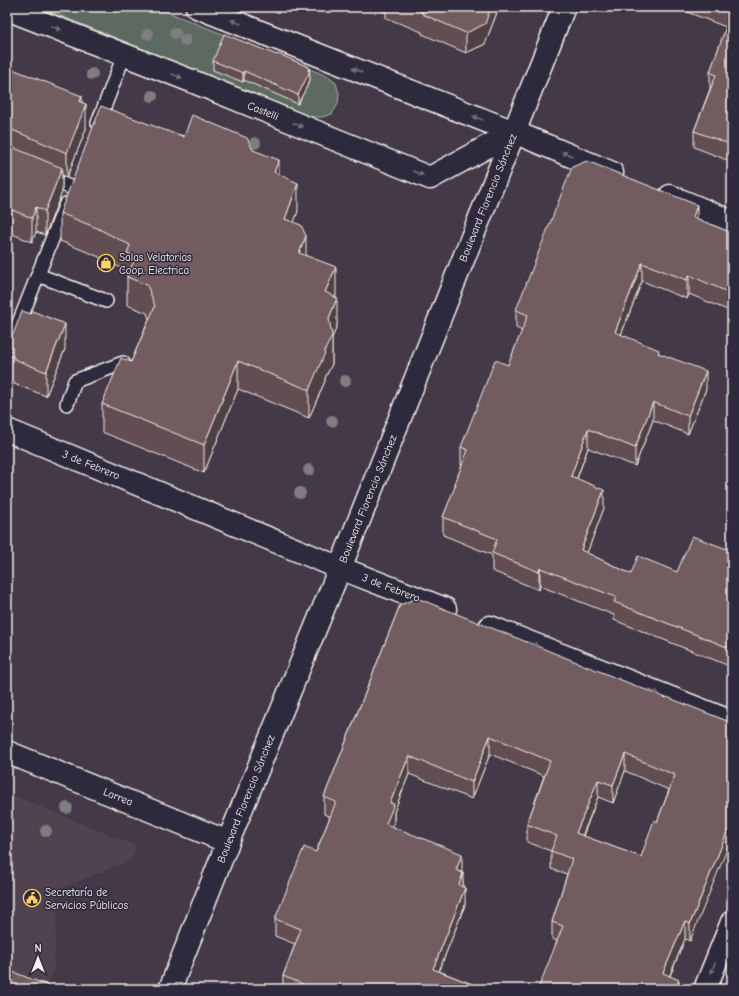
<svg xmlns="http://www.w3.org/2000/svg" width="739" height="996" font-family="'Comic Neue',sans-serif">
	<rect width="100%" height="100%" fill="#433948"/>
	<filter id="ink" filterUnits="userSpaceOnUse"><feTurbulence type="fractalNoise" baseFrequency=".025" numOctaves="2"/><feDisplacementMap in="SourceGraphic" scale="8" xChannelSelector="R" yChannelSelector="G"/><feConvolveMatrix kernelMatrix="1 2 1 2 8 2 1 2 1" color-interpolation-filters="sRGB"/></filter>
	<g filter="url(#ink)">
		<path fill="#514350" d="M7,793L137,846L132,859L57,890V907L54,968L46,989H7Z"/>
		<path fill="#5b6b62" stroke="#a8aea5" d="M51,7H155L327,76L336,83L339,94L338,104L332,114L322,117H311L49,11Z"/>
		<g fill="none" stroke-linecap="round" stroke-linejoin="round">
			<defs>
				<path id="lane" d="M98,123L124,55
					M46,177L72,188
					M38,275L106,301
					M7,353L66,204
					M67,404L75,381L123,363"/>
				<path id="street" d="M197,7L514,132L612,173
					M7,9L194,82L430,178L514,132
					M670,196L732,222
					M7,430L340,568L445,609
					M490,627L732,722
					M7,752L228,842
					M705,989L732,922"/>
				<path id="secondary" d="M170,989L228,842L340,568L564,7"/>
			</defs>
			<use href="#lane" stroke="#f4f1e8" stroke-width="16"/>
			<use href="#street" stroke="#f4f1e8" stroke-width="25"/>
			<use href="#secondary" stroke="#f4f1e8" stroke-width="25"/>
			<use href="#lane" stroke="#2f2a3d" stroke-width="13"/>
			<use href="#street" stroke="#2f2a3d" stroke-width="22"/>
			<use href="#secondary" stroke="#2f2a3d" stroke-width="22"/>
		</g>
		<g fill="#7e7d7f">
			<circle cx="175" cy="33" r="6"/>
			<circle cx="148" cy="34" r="6"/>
			<circle cx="185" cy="40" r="6"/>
			<circle cx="92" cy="74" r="6"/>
			<circle cx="152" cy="96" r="6"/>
			<circle cx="255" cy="143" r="6"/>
			<circle cx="345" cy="381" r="6"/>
			<circle cx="332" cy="421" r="6"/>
			<circle cx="309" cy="470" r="6"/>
			<circle cx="300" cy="493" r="6"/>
			<circle cx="67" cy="808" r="6"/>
			<circle cx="46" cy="831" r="6"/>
		</g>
		<path fill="#624e53" stroke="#f4f1e8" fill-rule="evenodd" d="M378,7H499L485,44L466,53L422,34V32L386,18V12L378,9Z
			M674,7H732V162L694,147V131L710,89V72L726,27Z
			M277,55L309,67L310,80L298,104L244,80L243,82L213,70V61Z
			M7,67L82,102L86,129L67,177L62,175V192L45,235L36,232L32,242L7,232Z
			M175,134L253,150L279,174L298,211L294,222L306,255L336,295L335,297L337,326L332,338V364L325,378V381L309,418L238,389L204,473L102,432V404L131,362L149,319L147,313L127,305V271L97,256L60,241V213Z
			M697,219L732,233V312L689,294L687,299L642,281L621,335L659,353L706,389L688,434L653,420L635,466L588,448L577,479L604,508L587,553L631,574L677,572L732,551V667L614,620V615L540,586L539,590L492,571V555L443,535V517L455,488V483L462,465H461V447L508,365L522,331L516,328V310Z
			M7,336L65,349L46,396L14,384V381L7,379Z
			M400,605L666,698L732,723L690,941L685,939L670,976L679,989L552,939V922L567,874L551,869V851L527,842V824L544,776L490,754L472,799L409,774L394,812V822L392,826L462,872L465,905L439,971L484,989H283V976L295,944L275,936V919L316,852L330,817L324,814V797ZM625,771L669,790L657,822L641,857L583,836L598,797L613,803Z"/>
		<path fill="#504044" stroke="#f4f1e8" d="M491,7H499L485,44L466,53V33Z
			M309,67L310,80L298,104V95Z
			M244,71V80L243,82V73Z
			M82,96V116L86,104V129L67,177V153L80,102Z
			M279,160V188L274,172Z
			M62,168V192L45,235V211Z
			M298,183V211L285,247V219Z
			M697,205V223L693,217Z
			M36,207V232L32,242V218Z
			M306,236V264L299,253Z
			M642,263V281L615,350V332Z
			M336,267V295L325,320V292Z
			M689,275V294L687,299V280Z
			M337,298V326L332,338V364L325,378V381L309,418V390L329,318Z
			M8,305V330L7,331V307Z
			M65,324V349L46,396V372Z
			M238,361V389L204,473V445Z
			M706,371V389L688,434V416Z
			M653,402V420L635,466V448Z
			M588,429V448L571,494V476Z
			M604,490V508L581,569V550Z
			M540,568V586L539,590V572Z
			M490,736V754L472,799V782Z
			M625,754V771L613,803V785Z
			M409,756V774L394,812V822L386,842V824L390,803Z
			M598,780V797L576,851V833Z
			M732,820V837L690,941V924Z
			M462,854V872L456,887V870Z
			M463,873V891L459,885Z
			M465,888V905L433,986V969Z
			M685,921V939L664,989L663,973Z
			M679,980V989H675Z"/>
		<path fill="#725b61" stroke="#f4f1e8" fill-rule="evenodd" d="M410,7H491L485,24L466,33L422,14L423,12Z
			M717,7H732V145L694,131L716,75L710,72L731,13Z
			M224,34L277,55L278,54L309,67L308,71H310L298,95L244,71L243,73L213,61Z
			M7,67L82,96L80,102L86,104L67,153L10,129H7Z
			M101,106L175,134V133L184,137L192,115L247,138L253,150L279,160L274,172L298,183L285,219L301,225L306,236L299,253L336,267L325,292L337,298L329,318L332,336L324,352L325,353L309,390L238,361L204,445L102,404L121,358L131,362L155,306L147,285L127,277L136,256L127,253L130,245L97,228L60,213Z
			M7,145L62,168L45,211L36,207L32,218L7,208Z
			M587,161L697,205L693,217L732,233V294L689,275L687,280L642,263L615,332L659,350L658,353L706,371L688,416L653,402L635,448L588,429L571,476L604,490L581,550L631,574L638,556L677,572L692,536L732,551V649L614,602L616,597L540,568L539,572L492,553L497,539L443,517L456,484L455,483L468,450L461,447L495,360L508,365L528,315L516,310L572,167Z
			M22,311L31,314L32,311L65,324L46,372L14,359V357L7,354V336L12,335L14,332Z
			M417,598L666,698L667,697L732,723V820L690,924L685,921L663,973L679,980L675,989H538L563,926L552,922L572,859L551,851L557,836L527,824L550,761L490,736L472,782L409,756L390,803L394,804L386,824L462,854L456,870L463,873L459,885L465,888L433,969L485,989H315L283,976L301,929L275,919L304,847L316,852L336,802L324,797L400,605ZM625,754L675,775L657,822L654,820L641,857L576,833L598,780L613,785Z
			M13,972L57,989H7V987Z"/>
		<defs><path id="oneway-solid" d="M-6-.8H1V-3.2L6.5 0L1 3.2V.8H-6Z"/></defs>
		<g fill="#747079">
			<use href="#oneway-solid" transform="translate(236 22) rotate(-159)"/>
			<use href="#oneway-solid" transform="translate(56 28) rotate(21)"/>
			<use href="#oneway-solid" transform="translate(357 70) rotate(-159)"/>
			<use href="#oneway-solid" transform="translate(177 76) rotate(22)"/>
			<use href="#oneway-solid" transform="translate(478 118) rotate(-159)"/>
			<use href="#oneway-solid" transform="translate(298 125) rotate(22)"/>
			<use href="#oneway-solid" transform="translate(567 154) rotate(-157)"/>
			<use href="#oneway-solid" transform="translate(418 173) rotate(22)"/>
			<use href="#oneway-solid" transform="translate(533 644) rotate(21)"/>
			<use href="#oneway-solid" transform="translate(654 692) rotate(21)"/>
			<use href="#oneway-solid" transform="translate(713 968) rotate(112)"/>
		</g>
	</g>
	<defs>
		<symbol id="shop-ring" viewBox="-11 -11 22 22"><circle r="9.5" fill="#2f2a3d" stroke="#ffd166" stroke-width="1.5"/><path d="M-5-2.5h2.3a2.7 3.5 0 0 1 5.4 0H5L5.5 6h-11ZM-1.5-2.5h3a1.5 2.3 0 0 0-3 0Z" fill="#ffd166"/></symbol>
		<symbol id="civic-ring" viewBox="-11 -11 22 22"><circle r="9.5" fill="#2f2a3d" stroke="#ffd166" stroke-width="1.5"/><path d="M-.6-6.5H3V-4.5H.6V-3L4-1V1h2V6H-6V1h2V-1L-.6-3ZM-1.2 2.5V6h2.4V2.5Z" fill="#ffd166"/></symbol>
	</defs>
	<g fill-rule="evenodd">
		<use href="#shop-ring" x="96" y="253" width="20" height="20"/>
		<use href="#civic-ring" x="22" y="888" width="20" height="20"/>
	</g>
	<g text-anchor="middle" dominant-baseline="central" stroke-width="3" stroke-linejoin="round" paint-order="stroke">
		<g font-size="11" fill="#f4f1e8" stroke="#2f2a3d">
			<text transform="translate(263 111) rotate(22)">Castelli</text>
			<text transform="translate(488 198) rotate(-68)">Boulevard Florencio Sánchez</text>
			<text transform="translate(91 465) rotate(22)">3 de Febrero</text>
			<text transform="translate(368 499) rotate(-68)">Boulevard Florencio Sánchez</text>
			<text transform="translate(391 588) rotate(21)">3 de Febrero</text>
			<text transform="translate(118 797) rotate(22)">Larrea</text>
			<text transform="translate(246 799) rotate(-68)">Boulevard Florencio Sánchez</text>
		</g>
		<g font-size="11" fill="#f4f1e8" stroke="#2f2a3d" text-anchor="start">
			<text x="119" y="257">Salas Velatorias<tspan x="119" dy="13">Coop. Electrica</tspan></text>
			<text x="45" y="892">Secretaría de<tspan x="45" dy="13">Servicios Públicos</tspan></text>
		</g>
	</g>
	<rect width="739" height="996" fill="none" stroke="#2f2a3d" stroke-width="24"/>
	<rect x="12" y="12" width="715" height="972" fill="none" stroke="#f4f1e8" stroke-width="1.5" filter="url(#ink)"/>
	<g transform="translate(38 958)" stroke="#2f2a3d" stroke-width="3" paint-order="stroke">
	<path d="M0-3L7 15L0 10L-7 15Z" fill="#f4f1e8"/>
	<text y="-6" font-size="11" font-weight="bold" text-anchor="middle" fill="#f4f1e8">N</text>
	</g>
</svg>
